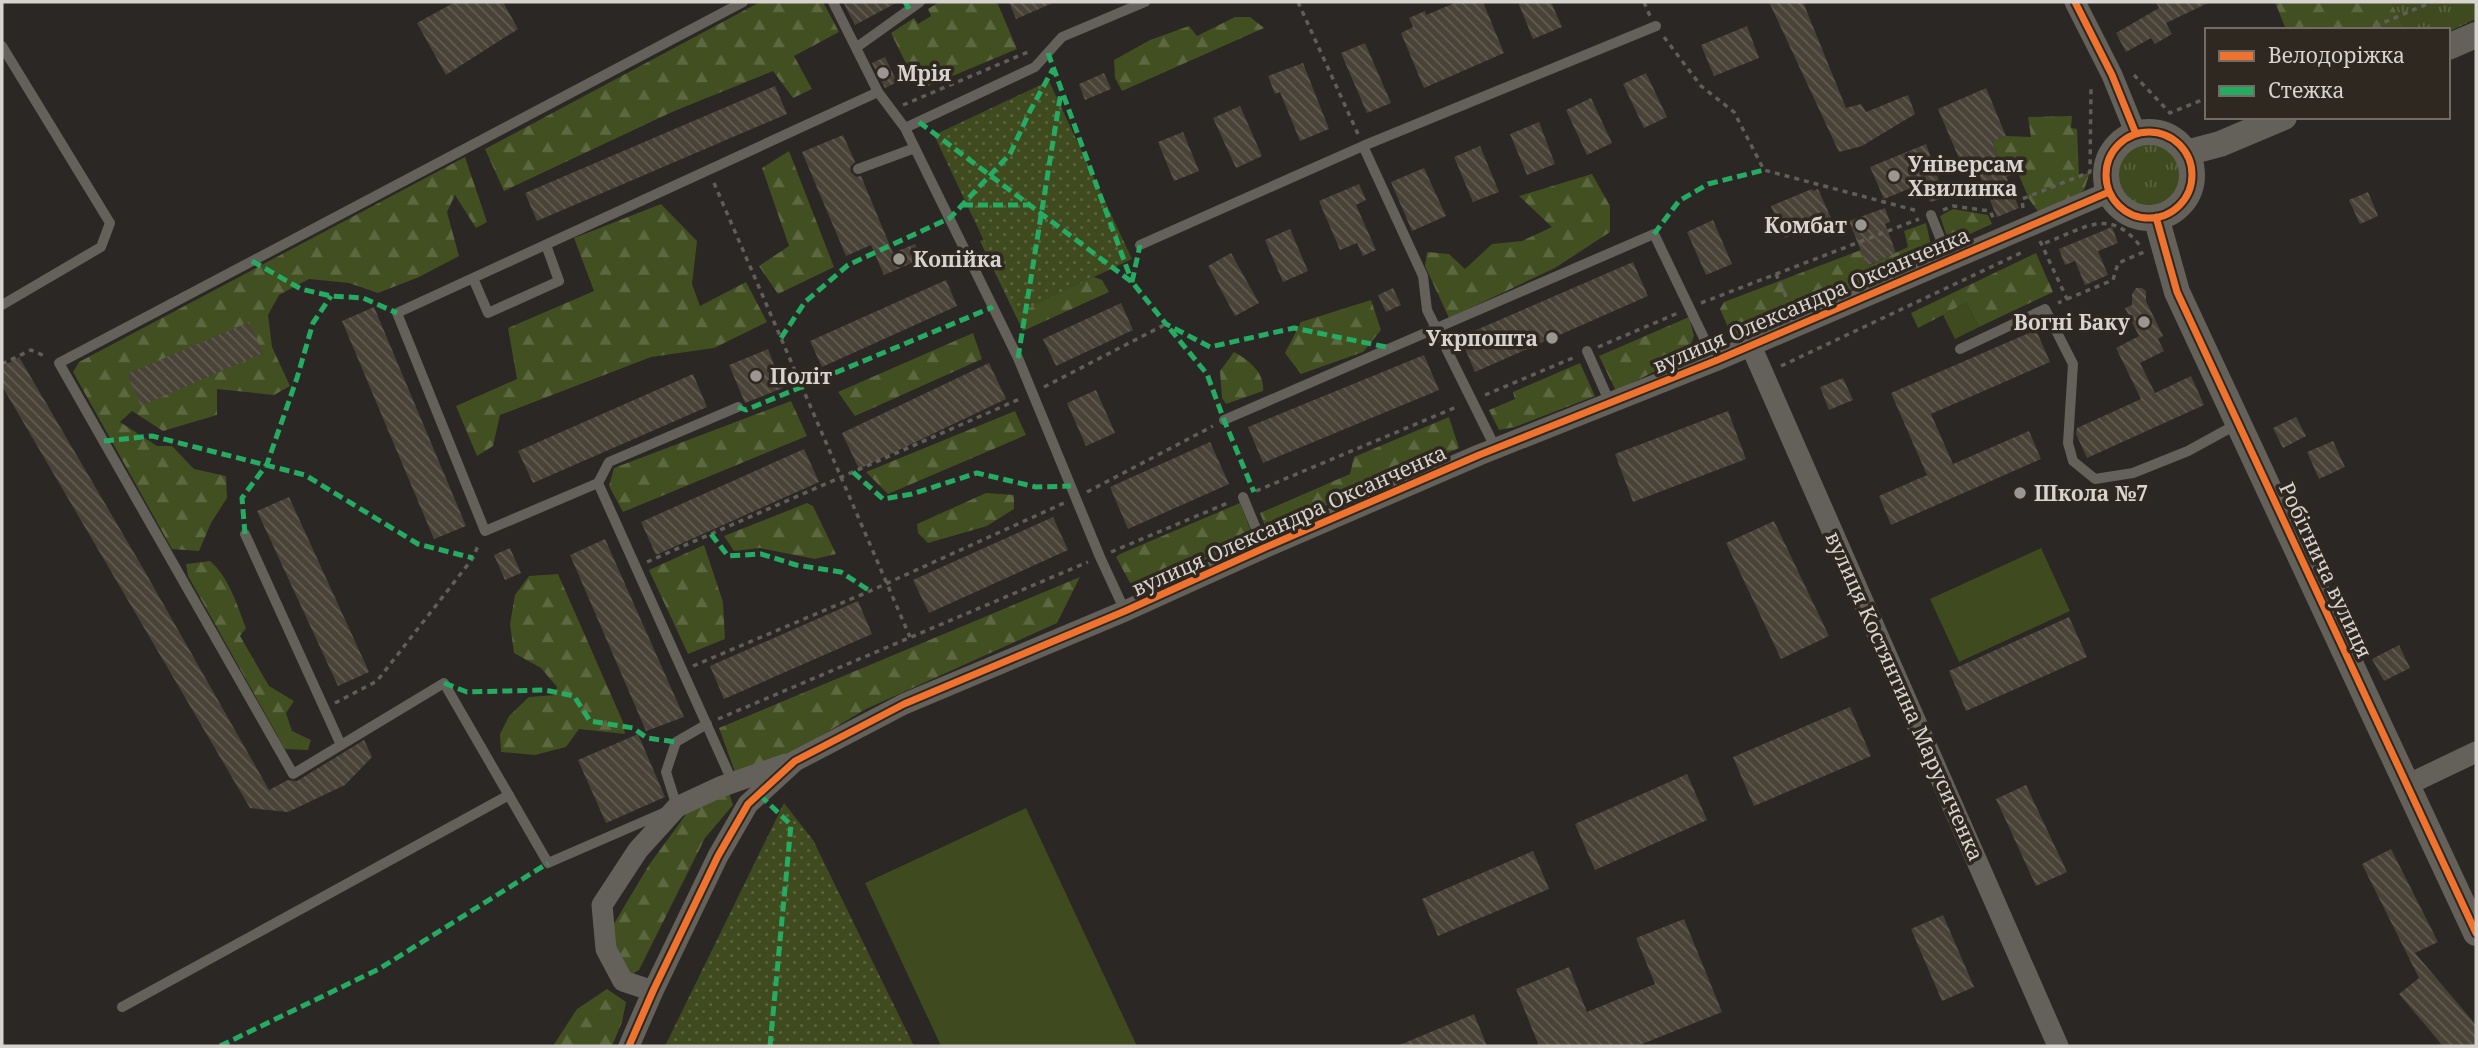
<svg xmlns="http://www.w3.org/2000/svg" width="2478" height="1048" font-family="'Noto Serif',serif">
	<defs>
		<pattern id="grass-tufts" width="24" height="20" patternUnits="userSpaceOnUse" patternTransform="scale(1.75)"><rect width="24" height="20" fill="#3f4a1f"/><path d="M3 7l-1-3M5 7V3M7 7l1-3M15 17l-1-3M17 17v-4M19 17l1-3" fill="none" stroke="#5a633e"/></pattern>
		<pattern id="forest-firs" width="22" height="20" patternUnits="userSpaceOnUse" patternTransform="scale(1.75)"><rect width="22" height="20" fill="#424f21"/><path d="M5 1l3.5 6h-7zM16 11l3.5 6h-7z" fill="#5d6740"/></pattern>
		<pattern id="park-dots" width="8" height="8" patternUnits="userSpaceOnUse" patternTransform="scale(1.75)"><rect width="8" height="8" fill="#3f4a1f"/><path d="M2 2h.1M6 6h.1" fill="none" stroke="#5a633e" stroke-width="1.8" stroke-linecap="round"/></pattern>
		<pattern id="building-back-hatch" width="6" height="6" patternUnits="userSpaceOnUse" patternTransform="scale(1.75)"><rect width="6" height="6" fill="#494237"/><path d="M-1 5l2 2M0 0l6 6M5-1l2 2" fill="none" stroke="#625c53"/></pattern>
	</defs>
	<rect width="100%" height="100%" fill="#2a2724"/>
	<path fill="url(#grass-tufts)" d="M2275,2H2476V19L2448,32V30H2286Z
		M2106 175a43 43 0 1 1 86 0a43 43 0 1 1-86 0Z"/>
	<path fill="url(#forest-firs)" d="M760,2H823L839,32L794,56L812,89L793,98L773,71L672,112L504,191L485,149Z
		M939,2H997L1017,49L919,90L891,33L914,18L918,24L931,16L928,9Z
		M2275,2H2391L2404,30H2287Z
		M1235,17H1250L1264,28L1122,91L1115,78L1114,60L1150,40L1189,26L1197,36Z
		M2072,116L2071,128L2077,129L2079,176L2090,172L2084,190L2077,196L2039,213L2029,199L2018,173L2006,177L1992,142L2006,136L2031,137L2028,117Z
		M789,151L834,267L778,294L759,266L789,246L762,168Z
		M465,157L487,222L476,228L455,195L447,212L459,256L419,277L378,293L349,283L309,279L279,295L268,315L272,347L290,386L274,395L217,389V415L163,431L132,411L120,422L157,446H172L194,469L226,476L227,498L211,523L199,551L172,549L73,372L79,362Z
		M1592,174L1610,206V232L1555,268L1449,318L1425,266L1427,252L1449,254L1465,269L1492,244L1522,241L1552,227L1519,196Z
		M661,204L697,241L692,284L700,306L746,282L767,322L714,348L651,357L500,415L493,446L477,456L456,406L517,379L508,328L594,291L574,238Z
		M1953,209L1988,215L1992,224L1959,239L1946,234L1940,216Z
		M1926,223L1933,254L1734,341L1720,309L1724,302L1861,250L1868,266L1908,247L1904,231Z
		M988,238L1102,280L1109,292L1023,331L980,241Z
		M2036,253L2053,292L1979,327L1966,303L1918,328L1911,313Z
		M1371,300L1381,330L1363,352L1301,374L1285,353L1301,322Z
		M1689,317L1694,336L1687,355L1616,391L1599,356Z
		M973,333L982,359L855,416L838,392Z
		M1234,352C1249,360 1265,373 1263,391L1226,404L1222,398L1220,371Z
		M1580,363L1595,396L1515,427L1499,430L1489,410L1515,399L1513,392Z
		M791,401L807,436L623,512L609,486L614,468Z
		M1015,411L1026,435L888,494L866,472Z
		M1449,417L1459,448L1267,531L1260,513L1350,474L1354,457Z
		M986,493L1014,495V509L987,526L928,543L918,533L917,524Z
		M807,503L813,506L836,554L815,559L760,548L734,551L724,536Z
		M1240,503L1254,539L1134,590L1116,557L1120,554Z
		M704,545L723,602L725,639L688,654L649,570Z
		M210,561C229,577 237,605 246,628L240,636L269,686L294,701L286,713L292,731L311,740L308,750L285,749L188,576L186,564Z
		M558,574L623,722L625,734L579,729L566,747L535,755L501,752L500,734L509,716L529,697L555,695L557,687L541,668L514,653L510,624L515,595L529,576Z
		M1080,577L1057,623L866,709L782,759L735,772L719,728Z
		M729,793L733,805L705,838L639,970L629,976L614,948L612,927L649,865L687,813Z
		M607,989L626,1002L622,1022L612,1046H553L577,1009Z"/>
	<path fill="url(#park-dots)" d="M1049,81L1132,259L1018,313L934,135Z
		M784,803L813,840L914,1046H665Z"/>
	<path fill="#3f4a1f" d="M1966,303L1979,327L1955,339L1943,315Z
		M2041,548L2070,611L1959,662L1930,599Z
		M1026,808L1137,1046H941L865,883Z"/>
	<path fill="url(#building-back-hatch)" d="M455,2H503L518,29L446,75L417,23Z
		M843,2H898L855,25Z
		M1009,2H1055L1016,19Z
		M1457,2H1483L1504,53L1424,88L1401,33L1413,27L1409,18L1425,11L1426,15Z
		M1518,2H1551L1562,27L1533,39Z
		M1769,2H1803L1846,108L1861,104L1866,112L1908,95L1915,114L1862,146L1839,152Z
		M2156,2H2210L2166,23L2172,34L2155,44L2151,38L2126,52L2116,33L2159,8Z
		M1747,26L1759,58L1714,76L1701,45Z
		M1365,43L1391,103L1367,113L1341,53Z
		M885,57L897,82L885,88L872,63Z
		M1303,63L1329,129L1300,141L1280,92L1275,94L1268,76Z
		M1104,73L1111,89L1085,100L1079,84Z
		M1646,73L1667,117L1644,128L1623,84Z
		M775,86L787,114L537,221L525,193Z
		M1986,88L2006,136L1992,142L2019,208L1997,217L1978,172L1967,177L1938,109Z
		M1591,98L1612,143L1587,155L1566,110Z
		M1240,106L1262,156L1236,168L1213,118Z
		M1539,122L1555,164L1527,175L1510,134Z
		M1183,132L1199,171L1174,181L1158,142Z
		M843,135L855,162L850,167L851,172L856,177L861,176L893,253L915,244L921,259L884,275L871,245L846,256L802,152Z
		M1926,144L1945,198L1930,202L1923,183L1884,199L1870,167Z
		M1480,146L1499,192L1473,202L1454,157Z
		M1424,168L1446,216L1412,231L1391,182Z
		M1359,184L1366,200L1356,205L1376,250L1363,256L1357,243L1340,250L1319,201Z
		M1812,189L1813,191L1818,189L1831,218L1785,238L1771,206Z
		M2368,192L2378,216L2360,224L2349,200Z
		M1885,208L1890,222L1885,224L1896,253L1867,266L1849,221Z
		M1713,220L1732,264L1706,275L1687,232Z
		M2112,227L2118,243L2098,251L2108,275L2085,285L2075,261L2065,265L2059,249Z
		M1290,229L1308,271L1283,282L1265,240Z
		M1231,253L1259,303L1235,316L1208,266Z
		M1633,262L1648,296L1475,372L1460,337Z
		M946,280L957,306L822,367L810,341Z
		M1393,288L1401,305L1386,312L1378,295Z
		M2136,288H2142L2146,291V301L2163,336L2158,339L2164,351L2140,363L2155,393L2191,376L2204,405L2087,458L2076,434L2077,428L2141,399L2116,348L2139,336L2125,308L2132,305V294Z
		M1121,303L1133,330L1056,366L1043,339Z
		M374,307L466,526L434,539L342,321Z
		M249,322L263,353L141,406L127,374Z
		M2036,330L2050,362L1931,414L1953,464L2029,431L2041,459L1891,525L1879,496L1927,475L1891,393Z
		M768,349L783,388L745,403L729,365Z
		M1424,355L1439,390L1263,463L1248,427Z
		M19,357L144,570L269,790L288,780L297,781L364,740L372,757L345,785L288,812L250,808L2,386V367Z
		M989,363L1006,399L859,469L842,433Z
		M693,374L707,407L533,483L518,451Z
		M1843,378L1853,400L1829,410L1820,387Z
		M1096,390L1115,433L1086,446L1067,403Z
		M1728,411L1746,459L1633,502L1615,454Z
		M2296,417L2306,436L2283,448L2273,428Z
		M2333,441L2345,467L2319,479L2307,452Z
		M1210,442L1229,484L1128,529L1110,487Z
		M804,449L819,482L656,555L641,522Z
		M289,497L369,672L338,686L257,511Z
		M1053,517L1068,550L929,613L913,580Z
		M1774,521L1829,636L1781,659L1726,543Z
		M605,539L684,717L646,731L570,555Z
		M510,548L521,573L505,580L494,555Z
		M858,601L872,634L724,699L710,666Z
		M2069,617L2087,657L1966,711L1949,671Z
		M2399,645L2410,668L2384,681L2372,659Z
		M1850,707L1871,756L1754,806L1733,757Z
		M638,734L665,797L606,823L578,760Z
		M1687,774L1707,820L1595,870L1575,824Z
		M2026,785L2067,872L2036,886L1996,799Z
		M2391,849L2438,942L2415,953L2476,1025V1046H2443L2399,994L2419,978L2362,864Z
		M1533,851L1549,889L1438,936L1422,899Z
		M1943,915L1974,987L1942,1001L1911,929Z
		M1684,919L1722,1012L1637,1046H1539L1516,989L1569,967L1587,1012L1655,984L1636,938Z
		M1474,1014L1487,1046H1397Z"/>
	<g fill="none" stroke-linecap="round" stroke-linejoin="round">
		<path stroke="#605e59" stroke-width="3.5" stroke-dasharray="5 5" stroke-linecap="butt" d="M1298,2L1358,134
			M1644,2L1650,16
			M2366,30L2432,2
			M1664,37L1701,86L1734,112L1764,170L1918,211
			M2134,75L2170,113L2207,98
			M903,105L1028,52
			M714,183L910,637
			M2023,208L2022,199L2090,172L2091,86
			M1943,210L1953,206L1990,211L1995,221
			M2040,241L2067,299L2058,303
			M2045,243C2083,229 2110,206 2140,246
			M1776,274L1791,308
			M2067,299L2113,280L2118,263L2144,252
			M1701,303L1919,219
			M1598,347L1678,313
			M2,364L31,350L47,357
			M1781,366L2025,251
			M1044,387L1166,324
			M1485,395L1575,357
			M1256,491L1459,406
			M1087,492L1213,426
			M1111,552L1230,502
			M647,562L1022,398
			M693,666L870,591L1064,503
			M335,703L377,681L473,558L479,543
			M718,719L1088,562"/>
		<path stroke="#63615a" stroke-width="10" d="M833,2L878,92L905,128L1018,358L1100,557L1125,611
			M2,46L110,223L101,247L2,305
			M857,47L920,2
			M905,128L1035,67L1062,37L1145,2
			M1363,146L1423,276L1427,310L1496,449
			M858,169L915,148
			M1931,215L1949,260
			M1140,245L1363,146L1656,26
			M473,278L488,313L559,281L546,245
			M1960,349L2045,309L2073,364L2068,443L2073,461L2095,479L2133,473L2188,451L2239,423
			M1587,351L1610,403
			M1224,420L1654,234L1715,361
			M598,483L609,462L738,407
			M1243,497L1264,548
			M245,534L341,745
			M707,724L676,742L666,772L677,807L548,863L444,683L293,774L59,363L743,2
			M733,783L598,483L485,531L397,313L878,92
			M122,1007L509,795"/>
		<path stroke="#63615a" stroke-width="21" d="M2075,2L2112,75L2136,134
			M1751,346L2058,1046
			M2407,785L2476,752
			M653,991L623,981L606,949L602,905L638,850L677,807L720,787L786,764
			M629,1046L653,991L718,856L748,804L795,761L904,704L1125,611L1264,548L1479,455L1715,361L2109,192"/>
		<path stroke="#63615a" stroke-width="26" d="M2448,47L2476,35
			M2106 175a43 43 0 1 1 86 0a43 43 0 1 1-86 0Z
			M2186,153L2220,144L2284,117
			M2156,217L2177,292L2476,933"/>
		<path stroke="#26ab63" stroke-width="5" stroke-dasharray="10 5" stroke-linecap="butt" d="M905,2L909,9
			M1048,53L1132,282
			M919,122L1132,282L1166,324L1210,347L1294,328L1391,348
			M963,205H1029
			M1654,234L1679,201L1708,184L1764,170
			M252,261L301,289L331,296L363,298L397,313
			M1132,282L1140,245
			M1170,329L1207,374L1224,420L1254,492
			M781,338L805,302L848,265L950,218L1010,154L1030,111L1053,69
			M1018,358L1061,92
			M738,407L746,410L993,307
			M104,441L152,436L305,475L418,544L473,558
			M853,472L883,499L912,494L977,473L1036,487L1071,486
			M245,534L242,498L267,464L297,378L313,323L331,296
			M711,534L728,556L761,554L796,565L841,572L870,591
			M444,683L467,692L545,690L574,696L590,721L633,728L647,738L676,742
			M760,795L791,825L770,1046
			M220,1046L379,969L548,863"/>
		<defs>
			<path id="cycleway" d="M2075,2L2112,75L2136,134
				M2106 175a43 43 0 1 1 86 0a43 43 0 1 1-86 0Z
				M2156,217L2177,292L2476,933
				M629,1046L653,991L718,856L748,804L795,761L904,704L1125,611L1264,548L1479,455L1715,361L2109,192"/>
		</defs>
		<use href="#cycleway" stroke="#2e2820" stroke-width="11"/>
		<use href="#cycleway" stroke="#ef722f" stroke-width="7"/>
	</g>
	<g fill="#9a9792" stroke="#2e2820" stroke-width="2.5">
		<circle cx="883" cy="73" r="7"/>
		<circle cx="1894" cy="176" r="7"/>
		<circle cx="1861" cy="225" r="7"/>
		<circle cx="899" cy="259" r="7"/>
		<circle cx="2144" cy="322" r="7"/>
		<circle cx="1552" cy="338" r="7"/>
		<circle cx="756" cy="376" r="7"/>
		<circle cx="2020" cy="493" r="7"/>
	</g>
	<g text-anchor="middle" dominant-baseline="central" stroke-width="7" stroke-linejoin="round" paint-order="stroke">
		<g font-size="21" font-weight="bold" fill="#d7d3ce" stroke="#2e2820" text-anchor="start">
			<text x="897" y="73">Мрія</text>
			<text x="1908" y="164">Універсам<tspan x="1908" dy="24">Хвилинка</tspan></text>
			<text x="1847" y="225" text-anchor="end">Комбат</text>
			<text x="913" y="259">Копійка</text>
			<text x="2130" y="322" text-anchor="end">Вогні Баку</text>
			<text x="1538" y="338" text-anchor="end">Укрпошта</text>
			<text x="770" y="376">Політ</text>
			<text x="2034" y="493">Школа №7</text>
		</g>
		<g font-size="21" fill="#d7d3ce" stroke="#2e2820">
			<text transform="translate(1811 300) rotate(-23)">вулиця Олександра Оксанченка</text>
			<text transform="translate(1289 520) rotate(-24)">вулиця Олександра Оксанченка</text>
			<text transform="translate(2326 570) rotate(65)">Робітнича вулиця</text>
			<text transform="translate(1905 696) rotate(66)">вулиця Костянтина Марусиченка</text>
		</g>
	</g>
	<rect width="2478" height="1048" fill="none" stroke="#d7d3ce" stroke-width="7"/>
	<rect x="2205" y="28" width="245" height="91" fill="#2e2820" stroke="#726c66" stroke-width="2"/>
	<rect x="2219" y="51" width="35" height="10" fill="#ef722f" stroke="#726c66" stroke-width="2"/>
	<text x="2268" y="63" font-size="21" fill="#d7d3ce">Велодоріжка</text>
	<rect x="2219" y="86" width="35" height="10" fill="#26ab63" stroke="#726c66" stroke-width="2"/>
	<text x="2268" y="98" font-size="21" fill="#d7d3ce">Стежка</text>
</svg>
